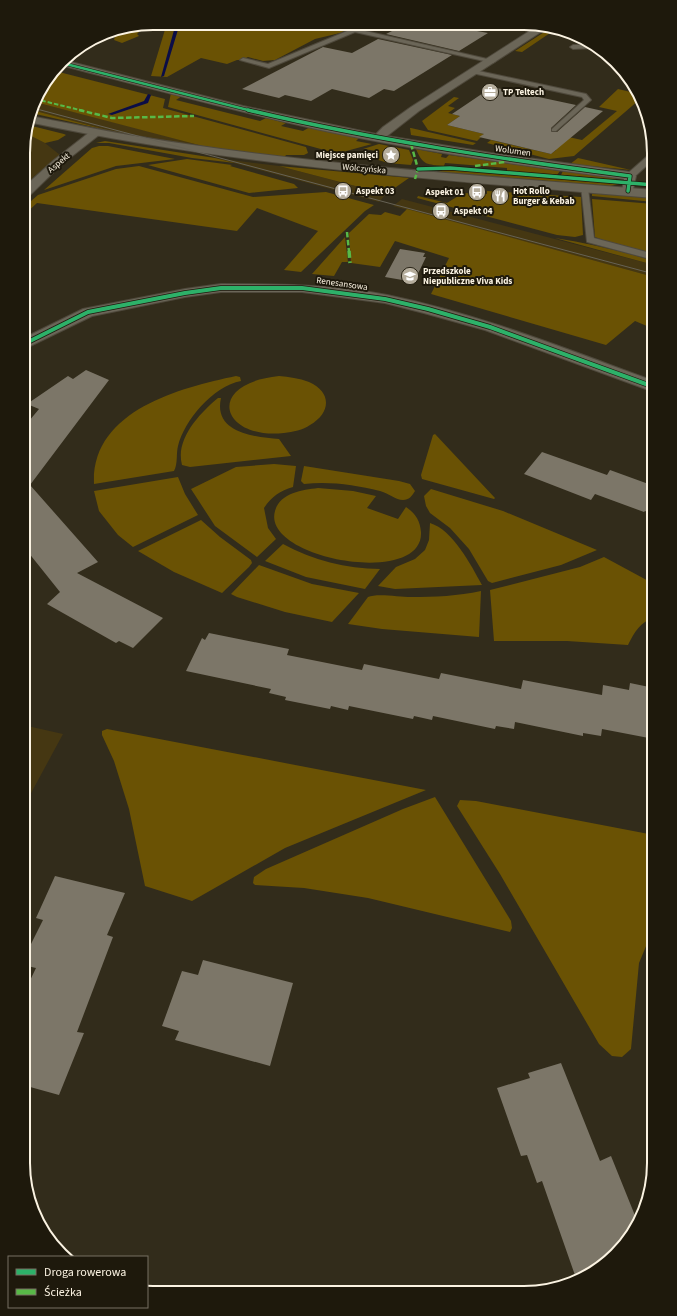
<svg xmlns="http://www.w3.org/2000/svg" width="677" height="1316" font-family="'Source Sans 3',sans-serif">
	<rect width="100%" height="100%" fill="#322c1b"/>
	<path fill="#453712" d="M35,102L148,131L214,149L115,132L32,110Z
		M25,133L45,143L60,155L24,185Z
		M215,158L279,166L386,194L379,202Z
		M402,199L654,265V277L393,206Z
		M23,725L63,734L23,808Z"/>
	<path fill="#6a5204" d="M167,23L352,24L339,29L344,32L315,39L275,60L263,61L248,57L242,60H237L227,64L201,58L167,77L151,76Z
		M552,27L556,29L522,52L515,51Z
		M132,29L139,32L137,34L139,36L122,43L114,40L116,33Z
		M55,71L165,99L163,108L306,147L308,153L304,155H286L284,158L214,149L35,102L37,96Z
		M618,89L635,93L639,100L574,156L549,159L487,143L491,140L551,154L556,150L514,125L582,140L617,111L599,107Z
		M171,93L182,96L176,100L260,121L266,118L286,123L281,126L303,131L310,127L359,138L356,141L372,144L339,153L328,151L168,107Z
		M454,97L459,98L448,106L455,108L448,113L460,116L447,125L484,134L477,141L428,130L422,121Z
		M32,110L115,132L31,113Z
		M28,125L64,134L66,135L58,140L45,143L25,133Z
		M410,128H411L476,143L473,145L411,135Z
		M105,141L215,158L235,163L192,158L109,143H96Z
		M379,144L409,150L413,160L411,165L388,163L369,157H376L378,151L363,149Z
		M99,146H108L175,159L116,166L44,190L92,148Z
		M416,149L442,154L441,157L446,158L449,155L560,171L557,175L507,171V168L445,163L444,166C427,164 423,166 416,149Z
		M578,158L631,170L570,164Z
		M187,159L232,165L230,166L294,184L298,188L249,193L148,165Z
		M139,166L253,197L326,192L374,205L365,211L301,272L284,270L318,231L257,208L237,231L37,203L24,215V207L38,195L116,169Z
		M279,166L399,177L409,178L386,194Z
		M445,169L615,183L619,184L610,186L438,172Z
		M563,171L615,178L616,180L561,175Z
		M487,191L581,197L583,235L575,237L557,235L417,198L418,196L447,203L463,193L487,194Z
		M592,193L654,198V202L592,196Z
		M592,199L654,204V255L608,242L595,237Z
		M407,209L654,277V329L635,321L606,345L431,294L449,258L395,241L380,267L351,263L349,233L369,214L381,215L385,212L400,216Z
		M345,237L348,262H342L334,276L312,274Z
		M555,238C588,243 621,251 654,261V265Z
		M236,376L240,377L241,381C213,386 184,421 178,446C176,454 178,464 174,471L94,484C91,411 179,388 236,376Z
		M279,376C289,377 299,378 309,382C332,392 331,413 310,425C303,430 293,432 284,433C222,440 203,384 279,376Z
		M218,398H221C213,433 255,437 279,439L291,456L190,467L182,465C175,439 200,413 218,398Z
		M435,434L495,498L494,499L422,479L421,475L433,435Z
		M274,464L296,466L293,487C280,491 272,496 264,508L268,528L276,539L257,557L215,526L191,489L236,467Z
		M304,466L399,481L410,484L415,491C412,496 409,500 403,500C396,500 388,493 380,491C355,485 330,481 304,484L301,481Z
		M178,477L185,494L198,515L133,547L118,535L99,511L94,491Z
		M318,488L353,491L376,496L367,508L398,519L406,507C416,514 420,521 421,532C424,588 261,559 275,511C280,493 302,490 318,488Z
		M431,489L503,511L597,550L561,565L492,583L488,581L469,549L450,528L430,513L426,506L424,496Z
		M201,520L220,537L251,560L252,563L249,567L222,593L174,572L138,551Z
		M430,523C453,530 471,565 482,585L395,589L378,586L396,567L415,559L425,550L429,540Z
		M283,544C313,560 346,569 380,569L365,589L306,577L265,561Z
		M604,557L654,584V617C640,623 635,631 628,645L567,641H494L490,590L580,567Z
		M259,565L312,584L359,593L332,622L285,612L237,597L231,594Z
		M481,591L479,637L382,629L348,624L368,597C377,593 399,597 411,597C435,597 458,596 481,591Z
		M107,729L426,790L285,848L192,901L145,886L129,809L114,761L102,735V731Z
		M435,797L511,921L512,928L510,932L368,898L304,888L255,885L253,883L254,877L266,869L403,809Z
		M460,800L476,801L654,835V927L639,963L631,1049L622,1057L612,1056L599,1044L500,874L457,806Z"/>
	<g fill="none" stroke-linecap="round" stroke-linejoin="round">
		<path fill="#0b0d47" fill-rule="evenodd" d="M176,23H180L164,76L161,77Z
			M148,94L151,95L148,103L112,115L108,114L144,101Z"/>
	</g>
	<path fill="#7c7668" d="M404,25H444L488,33L459,51L386,34Z
		M378,39L452,55L394,91L384,89L369,98L332,89L311,101L285,95L279,98L242,89L323,47L352,53Z
		M492,87L576,105L551,128L552,132H557L585,107L603,111L551,154L479,137L484,134L447,125L460,116L452,114Z
		M400,249L425,253L423,257H426L414,282L385,277Z
		M86,370L109,380L30,485L98,562L77,573L163,618L133,648L119,641L116,643L47,604L60,592L24,547V427L39,409L27,404L68,376L73,379Z
		M542,452L607,475L610,470L654,486V514L645,511L644,512L595,494L591,500L524,474Z
		M209,633L289,649L287,655L362,670L364,664L439,679L441,673L521,689L523,680L602,695L603,685L629,690L630,683L654,688V739L602,729L601,736L583,733V736L515,722L514,729L496,726L495,729L433,716L432,720L414,716L413,719L349,706L348,710L331,706L330,709L285,700L286,697L269,693L271,689L186,671L202,638L205,640Z
		M55,876L125,893L107,935L113,937L77,1032L84,1033L59,1095L23,1085V995L36,968L23,965V960L43,920L36,918Z
		M203,960L293,983L270,1066L175,1040L179,1031L162,1026L182,971L198,975Z
		M561,1063L600,1161L611,1156L638,1223L627,1242L596,1271L577,1281L542,1181L537,1183L527,1155L521,1156L497,1088L530,1078L528,1073Z"/>
	<g fill="none" stroke-linecap="round" stroke-linejoin="round">
		<defs>
			<path id="lane" d="M364,24L367,26L361,30L496,61L493,63L355,32L269,68L240,60L243,58L268,64Z
				M589,45L594,48L573,49L570,47L573,45Z
				M474,70L586,94L591,100L556,131H552V129L584,100L582,97L472,73L471,72Z
				M651,153H654V159L633,178H627V174Z
				M581,186L588,188L594,238L654,254V260L587,242Z"/>
			<path id="street" d="M539,25L550,26L419,111L387,136L491,153L630,172L636,176L632,194L628,195L622,191L624,179C520,165 417,151 316,129C230,110 145,87 60,65L63,60L243,106L376,134L383,127L411,107Z
				M95,130L99,131L101,133L99,135L62,164L28,197L24,198V187L54,160L91,131Z
				M221,284C276,284 332,284 387,295C479,314 566,349 654,381V392L485,330L424,313L385,303L302,292H221L185,297L92,316L24,349V338L83,309L185,289Z"/>
			<path id="secondary" d="M30,116C82,126 134,137 186,144C341,167 498,177 654,190V198C444,180 235,166 28,122Z"/>
		</defs>
		<use href="#lane" stroke="#4f493c" stroke-width="2"/>
		<use href="#street" stroke="#4f493c" stroke-width="2"/>
		<use href="#secondary" stroke="#4f493c" stroke-width="2"/>
		<use href="#lane" fill="#6b6658" fill-rule="evenodd"/>
		<use href="#street" fill="#6b6658" fill-rule="evenodd"/>
		<use href="#secondary" fill="#6b6658" fill-rule="evenodd"/>
		<path stroke="#666255" stroke-width="1" d="M33,108L654,274"/>
		<path stroke="#58b947" stroke-width="2" stroke-dasharray="4.5 2" stroke-linecap="butt" d="M35,99L84,111"/>
		<path stroke="#58b947" stroke-width="2.5" stroke-dasharray="5.5 2.5" stroke-linecap="butt" d="M79,110L112,118L194,116
			M411,144L418,169L415,179
			M475,166L505,162
			M347,232L349,252"/>
		<path stroke="#58b947" stroke-width="3.5" stroke-dasharray="7 3.5" stroke-linecap="butt" d="M349,251L350,263"/>
		<defs>
			<path id="cycleway-far2" d="M62,63L252,111"/>
			<path id="cycleway-far1" d="M248,110C374,140 502,159 630,176L628,191
				M418,169L450,168L654,185"/>
			<path id="cycleway" d="M24,344L88,312L185,293L221,288H302L385,299L428,309L490,327L654,387"/>
		</defs>
		<use href="#cycleway-far2" stroke="#1e190c" stroke-width="3.5"/>
		<use href="#cycleway-far1" stroke="#1e190c" stroke-width="5"/>
		<use href="#cycleway" stroke="#1e190c" stroke-width="5.5"/>
		<use href="#cycleway-far2" stroke="#2db169" stroke-width="2.5"/>
		<use href="#cycleway-far1" stroke="#2db169" stroke-width="3.5"/>
		<use href="#cycleway" stroke="#2db169" stroke-width="4"/>
	</g>
	<defs>
		<symbol id="office-disc" viewBox="-11 -11 22 22"><circle r="9.5" fill="#b5ad9c" stroke="#1e190c"/><path d="M-6-3h4V-5.5h4V-3h4V5H-6ZM-1-4.5V-3h2v-1.5ZM-6 0V1H6V0Z" fill="#fff"/></symbol>
		<symbol id="sight-disc" viewBox="-11 -11 22 22"><circle r="9.5" fill="#b5ad9c" stroke="#1e190c"/><path d="M0-6L1.8-2.2L6-1.7L2.9 1.2L3.7 5.4L0 3.3L-3.7 5.4L-2.9 1.2L-6-1.7L-1.8-2.2Z" fill="#fff"/></symbol>
		<symbol id="bus-disc" viewBox="-11 -11 22 22"><circle r="9.5" fill="#b5ad9c" stroke="#1e190c"/><path d="M-5-6H5V4H4V6H2V4H-2V6H-4V4H-5ZM-3.5-4V0h7V-4ZM-3.5 1.2v1.5H-2V1.2ZM2 1.2v1.5H3.5V1.2Z" fill="#fff"/></symbol>
		<symbol id="restaurant-disc" viewBox="-11 -11 22 22"><circle r="9.5" fill="#b5ad9c" stroke="#1e190c"/><path d="M-5-6h1v4h1v-4h1v4h1v-4h1v5L-1.5 .5V6h-2V.5L-5-1ZM5-6V6H3V1.5H1.5Q1.5-4 5-6Z" fill="#fff"/></symbol>
		<symbol id="school-disc" viewBox="-11 -11 22 22"><circle r="9.5" fill="#b5ad9c" stroke="#1e190c"/><path d="M0-5L7-2L0 1L-7-2ZM-4 1L0 2.5L4 1V4Q0 6-4 4Z" fill="#fff"/></symbol>
	</defs>
	<g fill-rule="evenodd">
		<use href="#office-disc" x="480" y="82" width="20" height="20"/>
		<use href="#sight-disc" x="381" y="145" width="20" height="20"/>
		<use href="#bus-disc" x="333" y="181" width="20" height="20"/>
		<use href="#bus-disc" x="467" y="182" width="20" height="20"/>
		<use href="#restaurant-disc" x="490" y="186" width="20" height="20"/>
		<use href="#bus-disc" x="431" y="201" width="20" height="20"/>
		<use href="#school-disc" x="400" y="266" width="20" height="20"/>
	</g>
	<g text-anchor="middle" dominant-baseline="central" stroke-width="4" stroke-linejoin="round" paint-order="stroke">
		<g font-size="9" font-weight="bold" fill="#fbf3e2" stroke="#1e190c" text-anchor="start">
			<text x="503" y="92">TP Teltech</text>
			<text x="378" y="155" text-anchor="end">Miejsce pamięci</text>
			<text x="356" y="191">Aspekt 03</text>
			<text x="513" y="191">Hot Rollo<tspan x="513" dy="10">Burger &amp; Kebab</tspan></text>
			<text x="464" y="192" text-anchor="end">Aspekt 01</text>
			<text x="454" y="211">Aspekt 04</text>
			<text x="423" y="271">Przedszkole<tspan x="423" dy="10">Niepubliczne Viva Kids</tspan></text>
		</g>
		<g font-size="9" fill="#fbf3e2" stroke="#1e190c">
			<text transform="translate(513 151) rotate(8)">Wolumen</text>
			<text transform="translate(59 163) rotate(-40)">Aspekt</text>
			<text transform="translate(364 169) rotate(5)">Wólczyńska</text>
			<text transform="translate(342 284) rotate(8)">Renesansowa</text>
		</g>
	</g>
	<path d="M0 0H677V1316H0ZM153 30H524A123 123 0 0 1 647 153V1163A123 123 0 0 1 524 1286H153A123 123 0 0 1 30 1163V153A123 123 0 0 1 153 30Z" fill="#1e190c" fill-rule="evenodd"/>
	<path fill="none" stroke="#fbf3e2" stroke-width="2" d="M153 30H524A123 123 0 0 1 647 153V1163A123 123 0 0 1 524 1286H153A123 123 0 0 1 30 1163V153A123 123 0 0 1 153 30Z"/>
	<rect x="8" y="1256" width="140" height="52" fill="#1e190c" stroke="#767062"/>
	<rect x="16" y="1269" width="20" height="6" fill="#2db169" stroke="#767062"/>
	<text x="44" y="1276" font-size="12" fill="#fbf3e2">Droga rowerowa</text>
	<rect x="16" y="1289" width="20" height="6" fill="#58b947" stroke="#767062"/>
	<text x="44" y="1296" font-size="12" fill="#fbf3e2">Ścieżka</text>
</svg>
